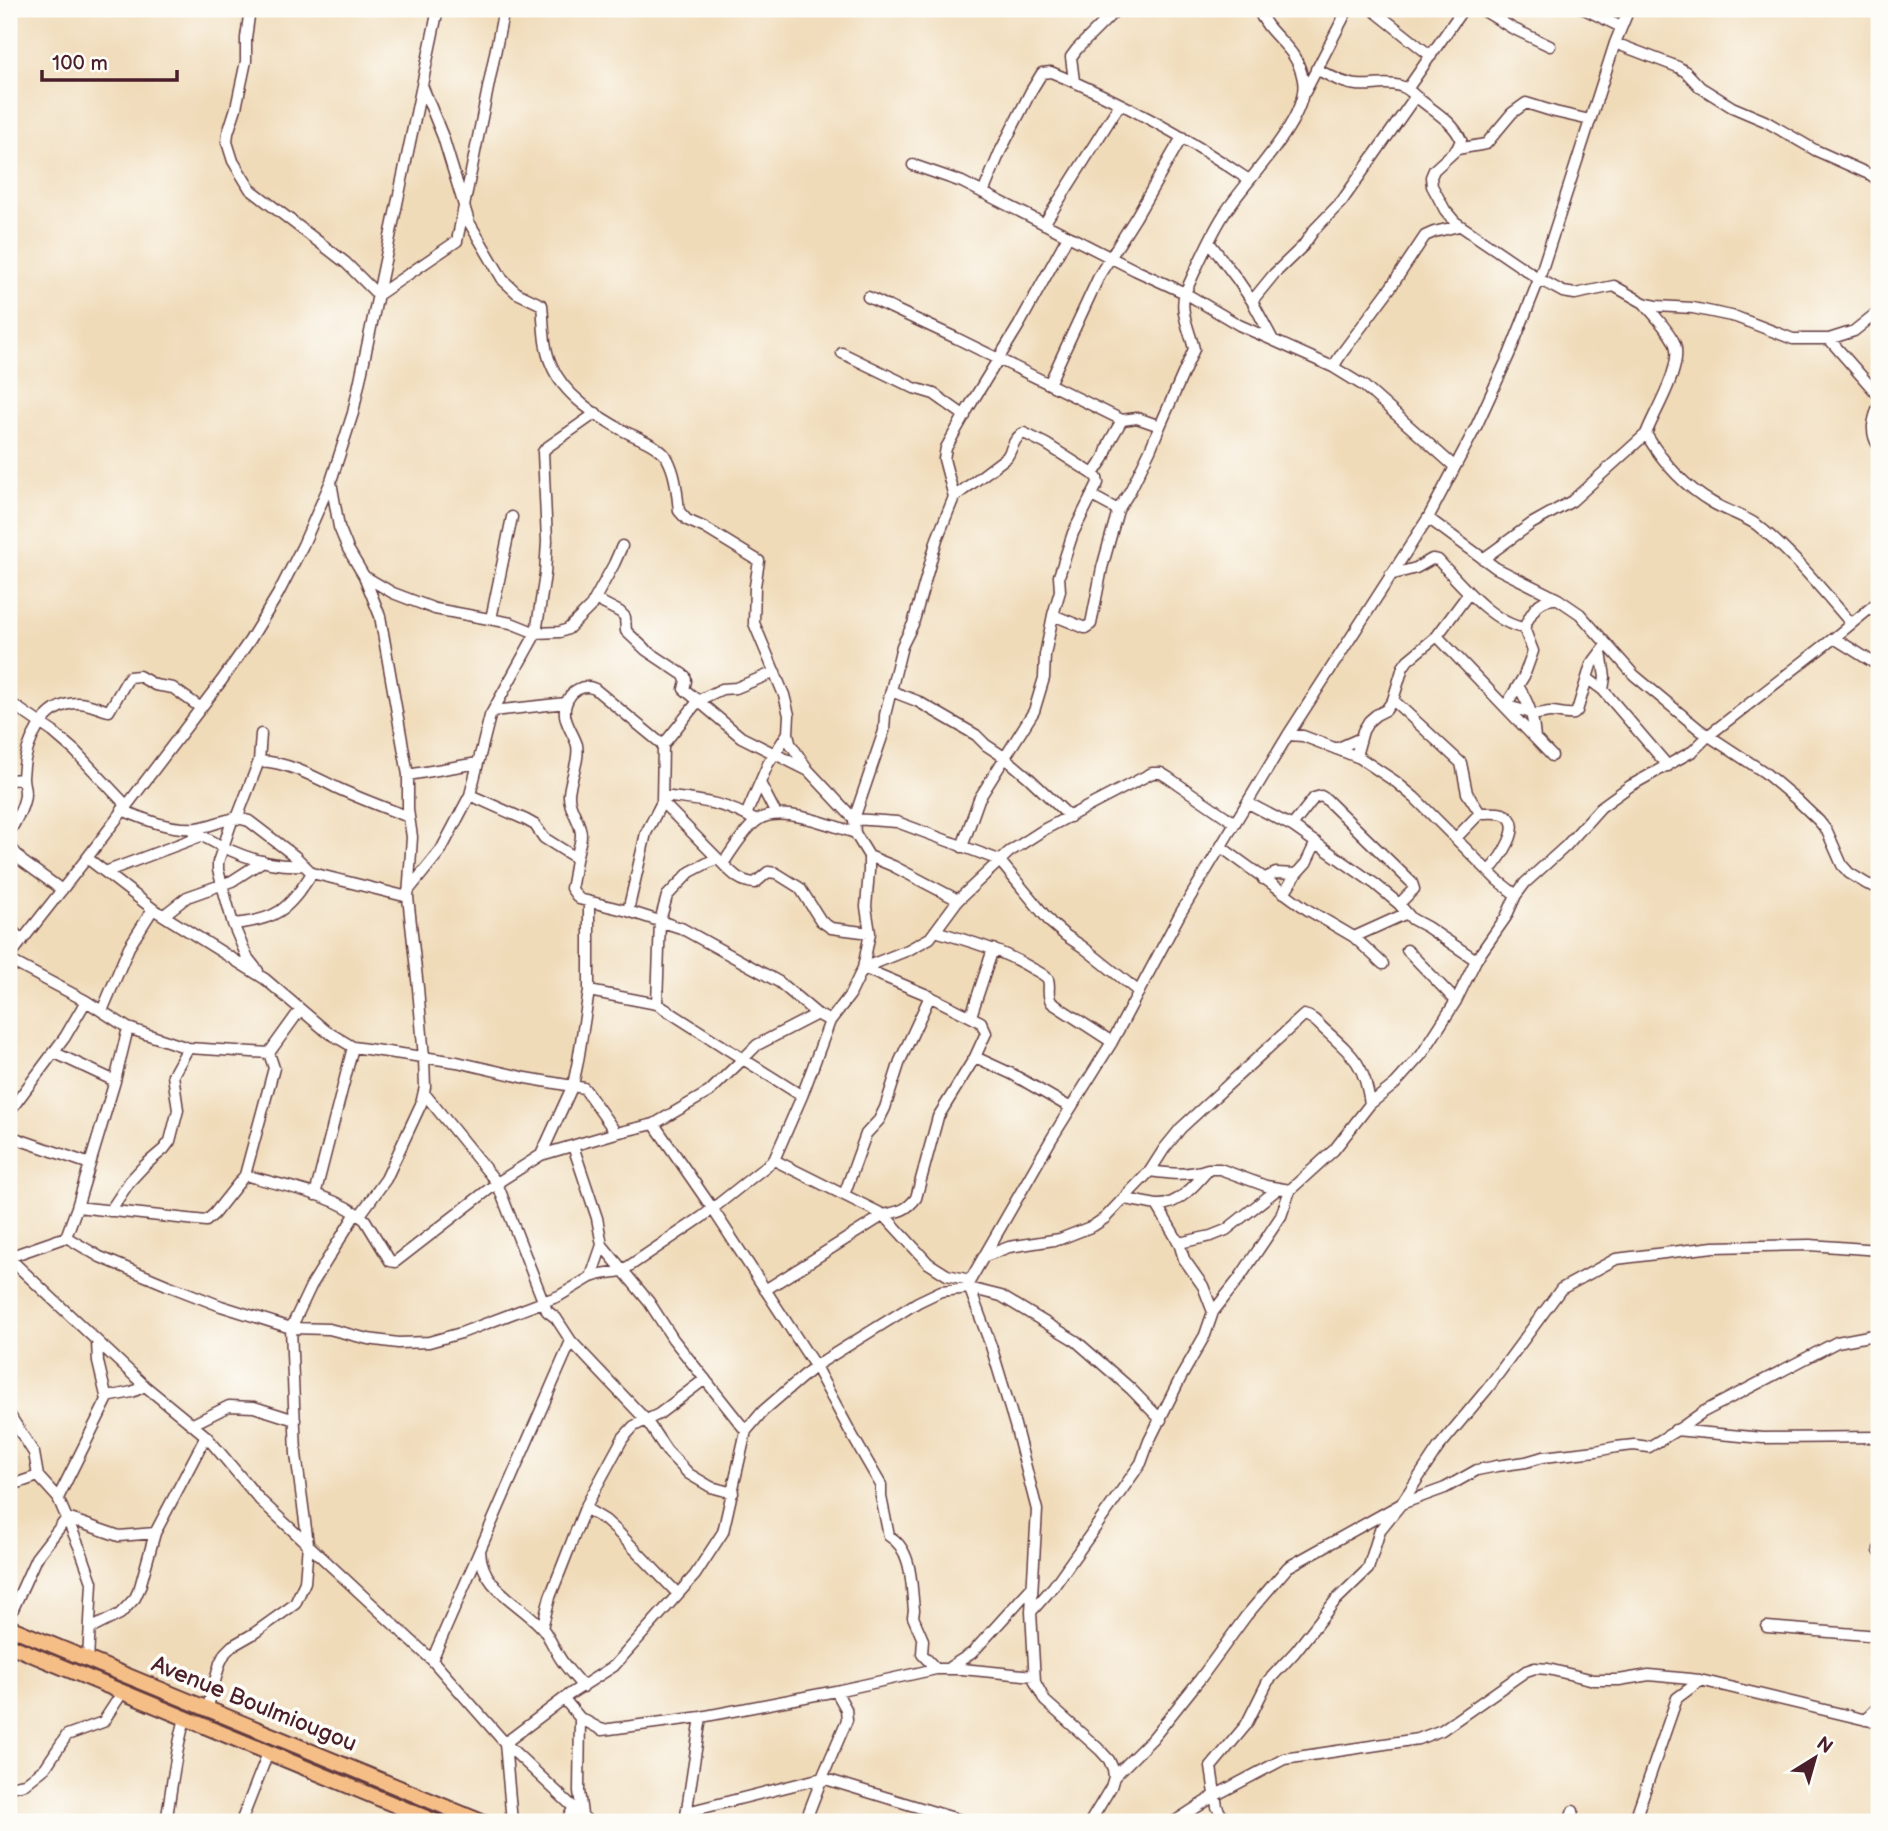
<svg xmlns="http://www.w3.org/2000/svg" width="1888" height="1831" font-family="'Balsamiq Sans',sans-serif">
	<rect width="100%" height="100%" fill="#fdfcf7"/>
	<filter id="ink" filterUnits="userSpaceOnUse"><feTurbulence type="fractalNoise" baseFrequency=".0143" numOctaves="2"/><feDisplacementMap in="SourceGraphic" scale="14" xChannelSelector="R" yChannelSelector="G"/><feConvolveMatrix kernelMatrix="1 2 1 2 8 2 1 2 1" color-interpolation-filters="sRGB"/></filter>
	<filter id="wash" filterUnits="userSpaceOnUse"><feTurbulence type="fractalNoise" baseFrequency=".00686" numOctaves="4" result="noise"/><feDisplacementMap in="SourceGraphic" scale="28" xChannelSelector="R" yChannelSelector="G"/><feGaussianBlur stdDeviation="1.57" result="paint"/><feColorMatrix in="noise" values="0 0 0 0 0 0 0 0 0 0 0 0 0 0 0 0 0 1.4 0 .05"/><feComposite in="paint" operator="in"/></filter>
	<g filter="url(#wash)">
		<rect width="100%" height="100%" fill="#f0dbb9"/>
	</g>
	<g filter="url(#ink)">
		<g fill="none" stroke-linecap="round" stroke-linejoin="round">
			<defs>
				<path id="minor" d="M250,9L246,38V61L236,108L228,133L227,142L233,161L250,189L346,263L378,295L457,241L504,9
					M1258,9C1270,39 1297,45 1303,80C1310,120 1244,181 1223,216C1208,240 1197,267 1185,293L1239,325L1333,367L1364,386L1455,467
					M1372,9L1431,56
					M1481,9L1512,28L1550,46
					M1584,9L1621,27
					M1615,43L1678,67L1686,72L1700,87L1732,107L1765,121L1815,150L1871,175L1879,181
					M1316,69C1329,75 1342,84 1357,85C1372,87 1385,81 1400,86C1409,88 1411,93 1418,98C1433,111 1453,121 1461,140L1457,149L1434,170L1431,177L1432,186L1445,210L1455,222L1539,279L1563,292L1575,294L1614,286L1644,303L1656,306L1693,308L1736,317L1793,339H1829L1854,331L1879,311
					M1074,81L1071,57L1077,49L1117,9
					M422,85L443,137L469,222L503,280L517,293L542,305C544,324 543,346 551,364C563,395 598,417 626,432C640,439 658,445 667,458C676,474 677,493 679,511L687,520L705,528L759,561L755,586L754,623L784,695L789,715L788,733L790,743L808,770L854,819L855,833L869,856V871L866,907L870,933L863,968L925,994L981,1022L986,1033L975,1057L938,1117L916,1198C906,1211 899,1211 884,1215L765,1290
					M1408,88L1463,9
					M1305,92L1348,9
					M1457,149L1486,144L1512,113L1526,103L1555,112L1590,120
					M913,165L962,182L1135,270L1185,293C1179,311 1190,331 1194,349L1160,426L1137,418L1122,420L1110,441L1104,458L1093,474L1046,444L1024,433C1013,438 1013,448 1007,457L954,497
					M983,193L1000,152L1031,91L1042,73L1051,72C1121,101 1186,137 1249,180
					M1044,224L1120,104
					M1068,236L1019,325L969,407L946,448L944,459L954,497L937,539L913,624L902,646L885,715L884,731L854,819L897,822L999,860L1051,923L1065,935L1083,947L1139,992
					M1209,242L1237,279L1252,301
					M868,297L956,338L1122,420
					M1644,303C1654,315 1667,328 1674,342C1685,364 1654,412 1646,434C1662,461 1685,487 1713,503C1727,511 1744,516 1757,525C1793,553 1821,589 1851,623
					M1829,339L1879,396
					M1273,340L1252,301L1274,274L1303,246L1314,230L1342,201L1415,97
					M842,353L914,388L934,394L965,416
					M1333,367L1342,353L1391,287L1425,236L1434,232L1459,226
					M1049,384L1100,274L1136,217L1182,137
					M1879,404C1873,420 1869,432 1879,447
					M331,482L339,527L348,549L364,576L380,616L408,775V810L412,837L408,897L418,988L424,1058L425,1087L421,1104L386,1179L360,1215
					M1092,496L1118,510
					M1428,518L1496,568L1558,599L1580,614L1634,675L1700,730L1764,772L1796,799L1819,821L1827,831L1842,865L1849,873L1867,884L1879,888
					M1483,559L1531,524L1572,501L1646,434
					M1390,575L1416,568L1432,559L1438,560C1460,583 1492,623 1524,628
					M364,576L393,593L435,609L511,623L536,633L560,632L568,629L591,606L614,564L622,546
					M595,599L620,612L625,617L626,631L646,650L685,676L686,681L684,689L741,737L807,770
					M1556,599C1538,598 1531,613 1524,628L1533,651L1524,676L1505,707C1517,707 1523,711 1534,714C1540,715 1544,712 1551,712C1559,712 1565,715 1574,714L1577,711L1591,665L1606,645
					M1053,615L1085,628L1091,624L1102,568L1118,510L1130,491L1150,450L1160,426
					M491,619L512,517
					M1437,636L1552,756
					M1834,638L1879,666
					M1601,652L1605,677L1603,690
					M1587,678L1603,690L1668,766
					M1518,686C1530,705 1533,716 1535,738
					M891,691L917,701L976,735L986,745L1004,757L1028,777L1070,817
					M1393,700L1461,763L1467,793L1480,813
					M9,702L53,732L75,751L126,805
					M493,711L566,703
					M1288,735L1303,736L1360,758L1396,782L1415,798L1497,880L1516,895
					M663,745L595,689C583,683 570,691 566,704C561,719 573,732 577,745C580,761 570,778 569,794C568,809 581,820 581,835C581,842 578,849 577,856C574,867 574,878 571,888L579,899L628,911L681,928L779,982L817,1014
					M1336,749L1361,738
					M1356,756L1363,731L1369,721L1376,715L1386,710L1393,700L1403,667L1408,660L1437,636L1469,593
					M259,761C287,762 313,776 337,788C361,799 385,808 409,817
					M408,775L478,763
					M9,780L23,779
					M760,783L776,814
					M470,795L526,820L535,825L544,838L576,858
					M663,796C697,800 726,802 756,821
					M662,802L723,864C730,853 747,827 758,820C780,805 831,825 855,833
					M1248,803L1292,826L1375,884L1399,904L1412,919L1427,927L1476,960
					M122,810C146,820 170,830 196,828C216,826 229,814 249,821L296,857L312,873L408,897
					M746,815L768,764L788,733
					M233,818L218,862V870L233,924
					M237,818L259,761L261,734
					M1292,826L1314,798L1321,796L1326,799L1412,883L1414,889L1399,904
					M189,828C223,849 262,868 302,865
					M9,833C15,822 25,806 25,793C25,788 23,783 23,777C24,746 42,703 78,703C88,703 100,709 109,711L129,677L139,676L155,685L173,688L201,708
					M1456,838L1480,813C1487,813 1496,812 1503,814C1528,823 1498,861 1489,871
					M9,845L22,861L62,890
					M962,847L979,799L1034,711L1044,678L1045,655L1053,615L1060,591L1059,576L1073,533L1098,483L1097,478L1093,474
					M1221,847L1308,910L1354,937L1383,964
					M869,856L893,866L958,900
					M87,858L153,909L265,979L326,1031L353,1047L457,1062L526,1078L584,1088L616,1133L654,1124L709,1092L743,1059L802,1096
					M723,864C733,874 740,882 755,883L768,872L776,873L800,888L821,921L831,928L870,933
					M105,872L201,836
					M1263,879L1276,873L1296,874
					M408,891L441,850L470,795L490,716L536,633L545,574L547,541L543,452L546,448L596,413
					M1284,893L1296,874L1306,863L1316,842
					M628,911L646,833L662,802L663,745L699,700L722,689L736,688L775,672
					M164,915L187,897L232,881L263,861
					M9,927L22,941
					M935,931C969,941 1002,950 1033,969C1037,971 1043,974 1047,978C1052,984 1045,994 1052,1003L1112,1042
					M1354,937L1407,913
					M1407,950L1456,1001
					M9,957L87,858L222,680L250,640L278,594L303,545L331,481L353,413L438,9
					M9,960L86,1001L128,1028L188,1048L269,1053
					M258,971L247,957L233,924C276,920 289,910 312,873
					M589,991L657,1004L743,1059L757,1045L817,1014L830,1021
					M657,1004L660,921L667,896L690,872L717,858
					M102,1011L129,947L153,909
					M971,1016L993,949
					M53,1052L115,1081
					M269,1053L300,1010
					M975,1057L1012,1074L1071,1108
					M424,1093L497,1183L547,1311L556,1318L571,1341L646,1420L667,1451L689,1474L711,1487L733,1493
					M9,1112L65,1037L86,1001
					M654,1124L712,1208L815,1366L852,1435L881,1485V1497L889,1536C913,1550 911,1585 914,1610L913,1617L923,1640L922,1654L936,1669
					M9,1136L90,1164
					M573,1146L597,1218L602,1245L649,1302L673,1339L746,1431
					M541,1155L573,1085L578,1061L589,991V902
					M774,1160L884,1215L928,1263L947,1275L970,1280
					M1150,1171L1164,1149L1181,1128L1304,1015C1314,1017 1319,1025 1326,1031C1354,1056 1365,1065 1370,1104
					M245,1175C282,1186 335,1194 365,1220L390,1261L395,1262L497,1183L541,1155L616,1133
					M315,1195L353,1047
					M844,1195L866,1134L879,1120L885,1108L900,1061L930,996
					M1123,1199L1150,1171C1170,1174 1188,1176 1208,1169
					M77,1207L206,1221L214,1214L245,1175L274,1068L269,1053
					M110,1211L130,1181L144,1166L164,1149L170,1141L178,1110L173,1075L188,1048
					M66,1237L77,1207L115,1081L128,1028
					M1179,1243L1211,1236L1226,1230L1279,1188
					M985,1256L1009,1247L1060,1239L1093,1226L1105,1218L1123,1199C1135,1200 1147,1204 1158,1205C1178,1206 1197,1183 1209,1169H1220L1266,1186L1290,1190L1334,1150L1370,1104L1395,1084L1422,1054L1456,1001L1476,960L1506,917L1516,895L1525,883L1566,846L1601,807L1630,786L1693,751L1709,735L1834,638L1879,601
					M9,1257L66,1237L100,1257L167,1285L221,1306L291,1328L329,1329L368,1339L398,1343L429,1342L461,1333L559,1296L591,1277L601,1274L622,1271L702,1217L774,1160L802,1096L830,1021L850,995L863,968L908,950L930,938L958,900L1009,852L1045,829L1152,773H1161L1169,778L1235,823
					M9,1258L145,1386L206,1436L260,1500L432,1660L505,1743L512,1822
					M591,1277L602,1245
					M1213,1312L1238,1280L1281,1216L1290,1190
					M107,1397L132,1392L145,1386
					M9,1414L34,1453L38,1476L58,1498L81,1551L92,1582L88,1661
					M193,1424L229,1406L254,1407L295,1420
					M1675,1430L1763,1438L1879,1437
					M9,1486L38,1476
					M58,1498L107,1400L98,1362L97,1341
					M585,1508L605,1520L616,1530L678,1594
					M1879,1549V1551
					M480,1551C482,1591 521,1602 543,1629C550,1638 555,1651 562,1661C568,1670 576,1678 583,1687
					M13,1609L36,1558L67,1518L119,1536L155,1533
					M1031,1612L1054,1586L1141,1463L1149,1441L1180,1379L1205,1335L1213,1312L1203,1286L1184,1259L1179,1243L1157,1205
					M1767,1627L1879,1636
					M542,1628L550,1597L585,1508L623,1438L634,1426L659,1414L705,1379
					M90,1629L120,1614L135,1598L140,1587L155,1533L206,1436
					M432,1660L571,1341
					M950,1667L972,1653L1031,1588
					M564,1699L580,1718L602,1730L701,1717L836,1691L936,1669H962L1034,1676
					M207,1710L220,1663L225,1653L232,1646L253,1634L295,1604L305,1582L308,1544L296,1454L291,1328L311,1286L356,1213
					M580,1718L579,1791L582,1815
					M1865,1720L1879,1706
					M1114,1777L1153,1738L1200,1679L1246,1616L1288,1567L1401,1504L1438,1448L1488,1388L1561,1289L1616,1259L1713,1247L1810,1245L1879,1250
					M9,1787L25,1784L45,1768L67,1735L103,1722L122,1693
					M687,1812L822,1778L967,1822
					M166,1822C172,1788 175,1753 185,1719
					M241,1822L268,1753
					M566,1822L574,1807
					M589,1822L505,1743L570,1694L614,1666L695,1575L723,1532L746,1431L763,1411L815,1366L918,1302L941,1291L969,1288L1001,1296L1076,1341L1131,1389L1161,1420
					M685,1822L701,1717
					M805,1822L822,1778L847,1720L846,1709L836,1691
					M1090,1822L1111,1787L1114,1777L1113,1769L1109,1760L1100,1750L1045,1701L1035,1682L1031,1612L1037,1510L1015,1425L991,1346L968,1284L1052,1138L1112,1042L1180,914L1288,735L1428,518L1476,427L1509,355L1538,282L1597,99L1615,43L1629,9
					M1174,1822L1214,1796L1284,1759L1418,1739L1442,1730L1526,1671L1535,1668L1548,1669L1594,1680H1619L1649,1675L1700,1680L1879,1723
					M1225,1822L1217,1807L1211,1767L1246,1725L1268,1681L1295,1652L1335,1601L1368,1569L1380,1530L1401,1504L1445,1488L1477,1470L1497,1466L1526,1462L1543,1457L1596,1451L1616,1447L1634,1445L1649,1447L1682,1427L1703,1412L1837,1342L1879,1334
					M1569,1822L1573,1811
					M1634,1822L1677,1698L1700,1681"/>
				<path id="highway" d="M9,1627L482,1822
					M9,1645L436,1822"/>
			</defs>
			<use href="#minor" stroke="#633b40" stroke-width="13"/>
			<use href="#highway" stroke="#633b40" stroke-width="18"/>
			<use href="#minor" stroke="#fff" stroke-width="10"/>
			<use href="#highway" stroke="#f6be87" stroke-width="14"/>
		</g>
	</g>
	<g text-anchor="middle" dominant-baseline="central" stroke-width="7" stroke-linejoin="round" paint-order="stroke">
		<g font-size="23" fill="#4a1f2b" stroke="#fdfcf7">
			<text transform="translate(254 1704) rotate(22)">Avenue Boulmiougou</text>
		</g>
	</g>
	<rect width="1888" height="1831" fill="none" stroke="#fdfcf7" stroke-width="35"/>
	<g transform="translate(1815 1758) rotate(37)" stroke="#fdfcf7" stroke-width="5" paint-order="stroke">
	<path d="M0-5L12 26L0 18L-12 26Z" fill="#4a1f2b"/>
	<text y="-10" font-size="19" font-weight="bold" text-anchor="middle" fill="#4a1f2b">N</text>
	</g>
	<path d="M42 70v10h135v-10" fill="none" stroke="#4a1f2b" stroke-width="3.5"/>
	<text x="52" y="70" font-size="21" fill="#4a1f2b" stroke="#fdfcf7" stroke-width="5" paint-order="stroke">100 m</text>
</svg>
